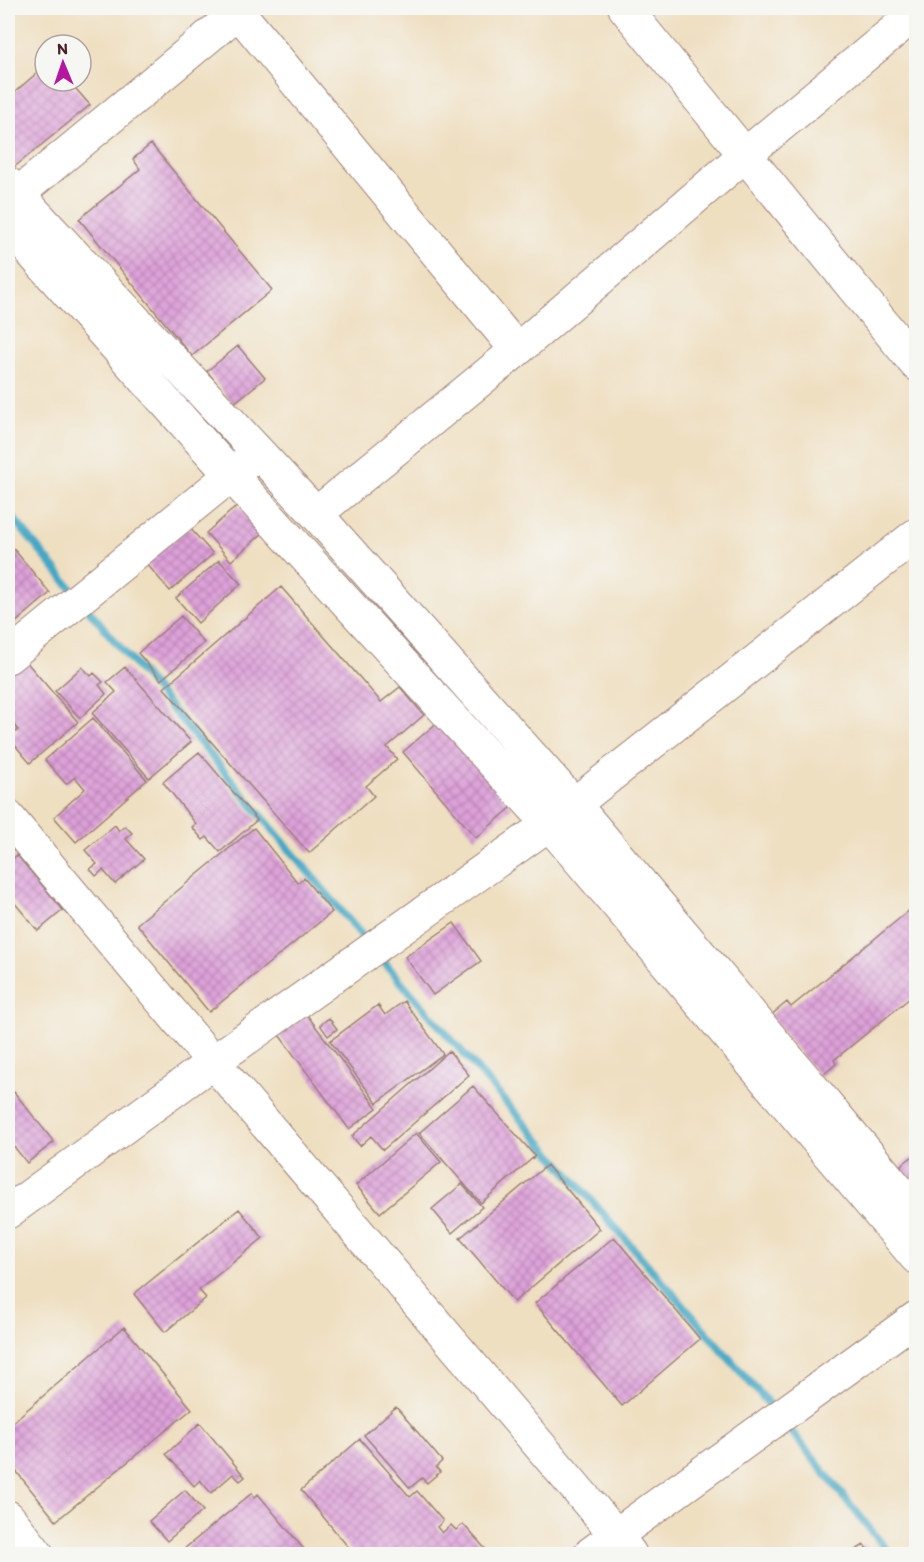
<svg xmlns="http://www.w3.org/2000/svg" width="924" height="1562" font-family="Itim,sans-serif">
	<defs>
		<pattern id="building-cross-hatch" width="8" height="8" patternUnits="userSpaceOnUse" patternTransform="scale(1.5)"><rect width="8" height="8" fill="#dea2da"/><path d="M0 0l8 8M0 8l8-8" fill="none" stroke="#b683b1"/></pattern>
	</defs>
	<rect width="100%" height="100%" fill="#f6f6f2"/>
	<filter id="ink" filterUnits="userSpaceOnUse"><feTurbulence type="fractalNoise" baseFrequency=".0167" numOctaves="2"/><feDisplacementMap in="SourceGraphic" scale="12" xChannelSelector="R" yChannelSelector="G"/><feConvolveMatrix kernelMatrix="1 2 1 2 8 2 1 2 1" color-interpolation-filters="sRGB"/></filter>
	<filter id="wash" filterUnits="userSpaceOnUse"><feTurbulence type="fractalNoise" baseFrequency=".008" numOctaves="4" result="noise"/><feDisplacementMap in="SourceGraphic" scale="24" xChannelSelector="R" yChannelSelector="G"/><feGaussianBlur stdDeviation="1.35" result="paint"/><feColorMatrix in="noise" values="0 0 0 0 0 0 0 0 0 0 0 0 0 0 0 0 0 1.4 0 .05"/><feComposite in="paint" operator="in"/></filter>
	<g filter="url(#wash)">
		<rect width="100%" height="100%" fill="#efdfc1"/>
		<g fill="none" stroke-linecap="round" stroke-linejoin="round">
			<path stroke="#44a7c4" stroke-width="8" d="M8,512L75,593
				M83,603L368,943
				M376,953L775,1411
				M783,1421L890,1554"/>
		</g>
		<g id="blocks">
			<path fill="url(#building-cross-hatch)" d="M45,66V81H69L90,105L12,169L8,163V98Z
				M151,144L272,290L192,356L79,219L140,169L133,159Z
				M238,346L265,378L233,404L207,371Z
				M238,505L263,533L231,561L206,533Z
				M188,526L213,554L170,591L146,563Z
				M8,542L50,593L8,629Z
				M219,560L241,584L198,623L176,598Z
				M281,587L381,702L400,687L424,715L387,747L397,759L366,786L374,796L309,853L164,688Z
				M181,616L204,643L161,680L138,653Z
				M23,658L78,722L30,763L9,738L18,730L8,718V672Z
				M82,667L91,676L94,673L103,682L99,685L106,694L80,718L55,691Z
				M125,667L191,742L149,778L92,713L116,692L107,682Z
				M93,718L147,780L76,842L54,817L85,789L75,777L66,784L45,760Z
				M439,721L512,807L476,838L403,752Z
				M199,752L257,820L220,852L207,837L203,840L192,827L196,824L163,782Z
				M115,825L119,831L125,826L132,833L126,839L144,859L115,884L103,870L96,876L90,869L97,864L85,850Z
				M254,828L298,883L304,878L332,912L209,1012L137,924Z
				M17,855L63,910L38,931L8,895V860L9,862Z
				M916,905V993L834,1060L836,1064L820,1077L770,1016L787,1002L791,1007Z
				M454,923L481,961L433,995L405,957Z
				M404,1001L443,1054L377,1103L330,1041L378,1005L385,1015Z
				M307,1015L377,1108L349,1129L279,1035Z
				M329,1018L337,1029L328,1036L320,1025Z
				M449,1051L469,1075L383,1150L371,1136L360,1146L352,1136Z
				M473,1086L535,1156L481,1203L419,1133Z
				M14,1092L54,1142L27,1163L8,1139V1098Z
				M416,1133L441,1162L380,1213L356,1185Z
				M916,1154V1199L896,1172L902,1168L901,1165Z
				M547,1165L600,1229L514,1302L460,1238Z
				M462,1184L482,1207L452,1233L432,1209Z
				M239,1209L263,1238L199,1290L206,1298L165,1332L134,1294Z
				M614,1237L700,1339L622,1406L535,1303Z
				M124,1327L192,1409L56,1521L8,1461V1426Z
				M396,1407L442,1461L436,1467L440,1472L427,1483L422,1478L410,1488L364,1435Z
				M200,1423L245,1477L240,1481L233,1474L211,1493L200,1480L194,1486L166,1454Z
				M360,1439L410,1497L417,1491L443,1521L437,1527L442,1533L451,1525L456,1530L463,1524L490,1554H354L301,1490Z
				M185,1490L203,1511L167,1541L149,1521Z
				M252,1493L254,1498L258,1494L308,1554H178Z
				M864,1545L871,1554H856L854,1551Z"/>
		</g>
	</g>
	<g filter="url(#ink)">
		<use href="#blocks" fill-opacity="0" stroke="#9c7f76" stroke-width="1.5"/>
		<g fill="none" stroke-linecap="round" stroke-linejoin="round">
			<defs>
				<path id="minor" d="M235,8L517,350
					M625,8L916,364
					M8,184L316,514L574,804L916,1211
					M8,202L243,8
					M8,226L230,474L549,824L916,1257
					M316,514L517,350L746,154L916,13
					M8,657L248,461
					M8,817L213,1062L616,1535L630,1554
					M8,1212L213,1062L549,824L916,535
					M8,1517L37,1554
					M590,1554L916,1318"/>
			</defs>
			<use href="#minor" stroke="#9c7f76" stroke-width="35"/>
			<use href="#minor" stroke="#fff" stroke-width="33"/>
		</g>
	</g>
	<rect width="924" height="1562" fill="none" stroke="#f6f6f2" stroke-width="30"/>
	<g transform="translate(63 63) rotate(358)"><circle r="28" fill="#f6f6f2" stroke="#b1a0a2" stroke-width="1.5"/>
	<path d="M0-4.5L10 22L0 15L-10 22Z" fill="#b5179e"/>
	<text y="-9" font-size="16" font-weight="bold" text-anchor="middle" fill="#4a1f2b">N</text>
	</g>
</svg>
